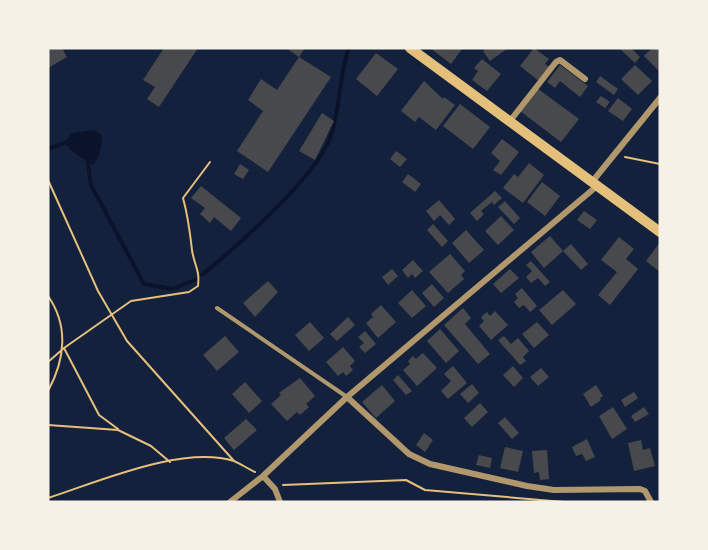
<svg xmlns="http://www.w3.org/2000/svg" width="708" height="550" font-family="Raleway,sans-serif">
	<rect width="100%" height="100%" fill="#14213d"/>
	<path fill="#0b132b" d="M94,130L102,135C103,142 99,160 93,165C83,159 71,152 65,143L71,133Z"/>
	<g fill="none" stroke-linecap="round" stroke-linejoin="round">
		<path stroke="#0b132b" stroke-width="4" d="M48,149L67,142
			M87,158L91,185L144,284L173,289L197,279
			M202,275C237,246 314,179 330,138C341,109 338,77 349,48"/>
	</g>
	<path fill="#48494c" d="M48,48H62L67,57L48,68Z
		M164,48H198L159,107L147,99L155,87L143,80Z
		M286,48H305L299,57Z
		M430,48H460L462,49L451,64Z
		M487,48H508L490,61L483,51Z
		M534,48L549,59L545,64L550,67L539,81L520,66Z
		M619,48H631L640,57L635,63Z
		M652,48H660V72L644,56Z
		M376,53L398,69L377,96L356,79Z
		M299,57L331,77L268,172L237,151L263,111L248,100L261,79L277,90Z
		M482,59L501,74L487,91L472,80L478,71L474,68Z
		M560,65L588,86L580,97L560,81L555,88L547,82Z
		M635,65L652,81L638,95L621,79Z
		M600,76L618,89L614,95L596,82Z
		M424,81L443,99L444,97L455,105L436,130L419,117L415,122L401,111Z
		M537,88L579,119L561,142L520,111Z
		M601,96L610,102L605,108L596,102Z
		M618,98L632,109L623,121L608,111Z
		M460,104L490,127L473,149L443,126Z
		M322,113L334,121L315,160L299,151Z
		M502,139L519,152L501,175L493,170L500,161L491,153Z
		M396,151L407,159L400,167L390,159Z
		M529,163L544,175L523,203L503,188L514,174L518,177Z
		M240,164L249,170L243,179L234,174Z
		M408,174L421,184L415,192L402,182Z
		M542,182L560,196L545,216L527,202Z
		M201,186L241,218L231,231L214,217L210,223L200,214L205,208L191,198Z
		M495,191L502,198L494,205L492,202L481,211L484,214L477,221L470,213Z
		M439,200L455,219L449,225L440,215L434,221L426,211Z
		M505,201L520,218L514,224L498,207Z
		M584,211L597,220L590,229L577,220Z
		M501,216L514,230L498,245L485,231Z
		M433,224L448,241L442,247L427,230Z
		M466,230L484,250L469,263L452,243Z
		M550,236L563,251L544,268L531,252Z
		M619,237L634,249L626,259L638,269L610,305L598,295L617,272L601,260Z
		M660,242V272L646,261Z
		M571,244L588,264L581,270L563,251Z
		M450,254L465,271L461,275L464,279L448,293L429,272Z
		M413,260L423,271L415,278L412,274L408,278L402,270Z
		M531,261L550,282L545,286L538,278L531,283L526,277L532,271L526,265Z
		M392,269L398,276L388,285L382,277Z
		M510,269L519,278L501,293L493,284Z
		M268,281L278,292L255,317L243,303Z
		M432,284L444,298L434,307L422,293Z
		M522,288L537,306L530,312L524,305L519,308L514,302L518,298L515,294Z
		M412,290L426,306L412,318L398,303Z
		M563,290L576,304L552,325L539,310Z
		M381,305L396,322L378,338L366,323L373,317L371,314Z
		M463,308L471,318L465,324L490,354L478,364L444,325Z
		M495,311L508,325L491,340L479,326L484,321L481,317L487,312L490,316Z
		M348,317L355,325L337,341L330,334Z
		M310,322L324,338L309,351L295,335Z
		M537,322L549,335L534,348L522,334Z
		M440,329L459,351L446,363L427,341Z
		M365,331L376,344L365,353L359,347L364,343L358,337Z
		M225,336L239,352L217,371L203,355Z
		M504,336L511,344L518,338L529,351L523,357L526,361L520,365L498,340Z
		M343,347L355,361L350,366L353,370L346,376L343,372L338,376L326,362Z
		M423,353L437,368L417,386L403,370L410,364L408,361L413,356L416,359Z
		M453,366L467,383L448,399L441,391L451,381L444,374Z
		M513,366L523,378L514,387L503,375Z
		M541,368L549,377L538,386L530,377Z
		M398,375L412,391L406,395L393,380Z
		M300,378L315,396L306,404L309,407L300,415L297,412L287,421L271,404L281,395L279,393Z
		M245,382L262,401L249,413L232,394Z
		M472,384L479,393L468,403L460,394Z
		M382,385L395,401L376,418L362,402Z
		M596,385L603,396L600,398L601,400L591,407L583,394Z
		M634,392L638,398L625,407L621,400Z
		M480,403L488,412L472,427L464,418Z
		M613,407L627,429L612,439L599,416Z
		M644,407L649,414L635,422L631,416Z
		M505,417L519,433L512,439L498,423Z
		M246,419L257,430L234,450L224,438Z
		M424,433L433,440L425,452L416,445Z
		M587,439L595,457L586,461L582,454L576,456L572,447Z
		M641,440L643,450L650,448L655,466L634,471L628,443Z
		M505,447L523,451L518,472L500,468Z
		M547,450L549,479L540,480L539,472L534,473L532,451Z
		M479,455L492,458L490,468L476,465Z"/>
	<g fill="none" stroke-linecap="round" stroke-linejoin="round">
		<path stroke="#e5c07b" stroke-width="2" d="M625,157L660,164
			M48,180L98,291L127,341L234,461
			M48,296C69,326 65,360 48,391
			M64,348L131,301L189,292L198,286C200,269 194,265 192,250C190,232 188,216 183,198L210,162
			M48,362L64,348L99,415L118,429
			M48,425L118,430L151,446L170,462
			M283,485L406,480L425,490L564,502
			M48,498C98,482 182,445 234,461C241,464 248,469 255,472"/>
		<path stroke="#b1986c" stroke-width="4" d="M217,308L347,397"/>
		<path stroke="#b1986c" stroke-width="6" d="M510,121L556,62L560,60L585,79
			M592,182L660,98
			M347,397L409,454L430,464L527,486L554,490L640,489L645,491L651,502
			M263,476L275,489L280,502
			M230,502L263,476L347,397L597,186"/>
		<path stroke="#e5c07b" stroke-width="10" d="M410,48L660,232"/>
	</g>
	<rect width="708" height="550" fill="none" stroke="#f6f1e7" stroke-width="99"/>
</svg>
